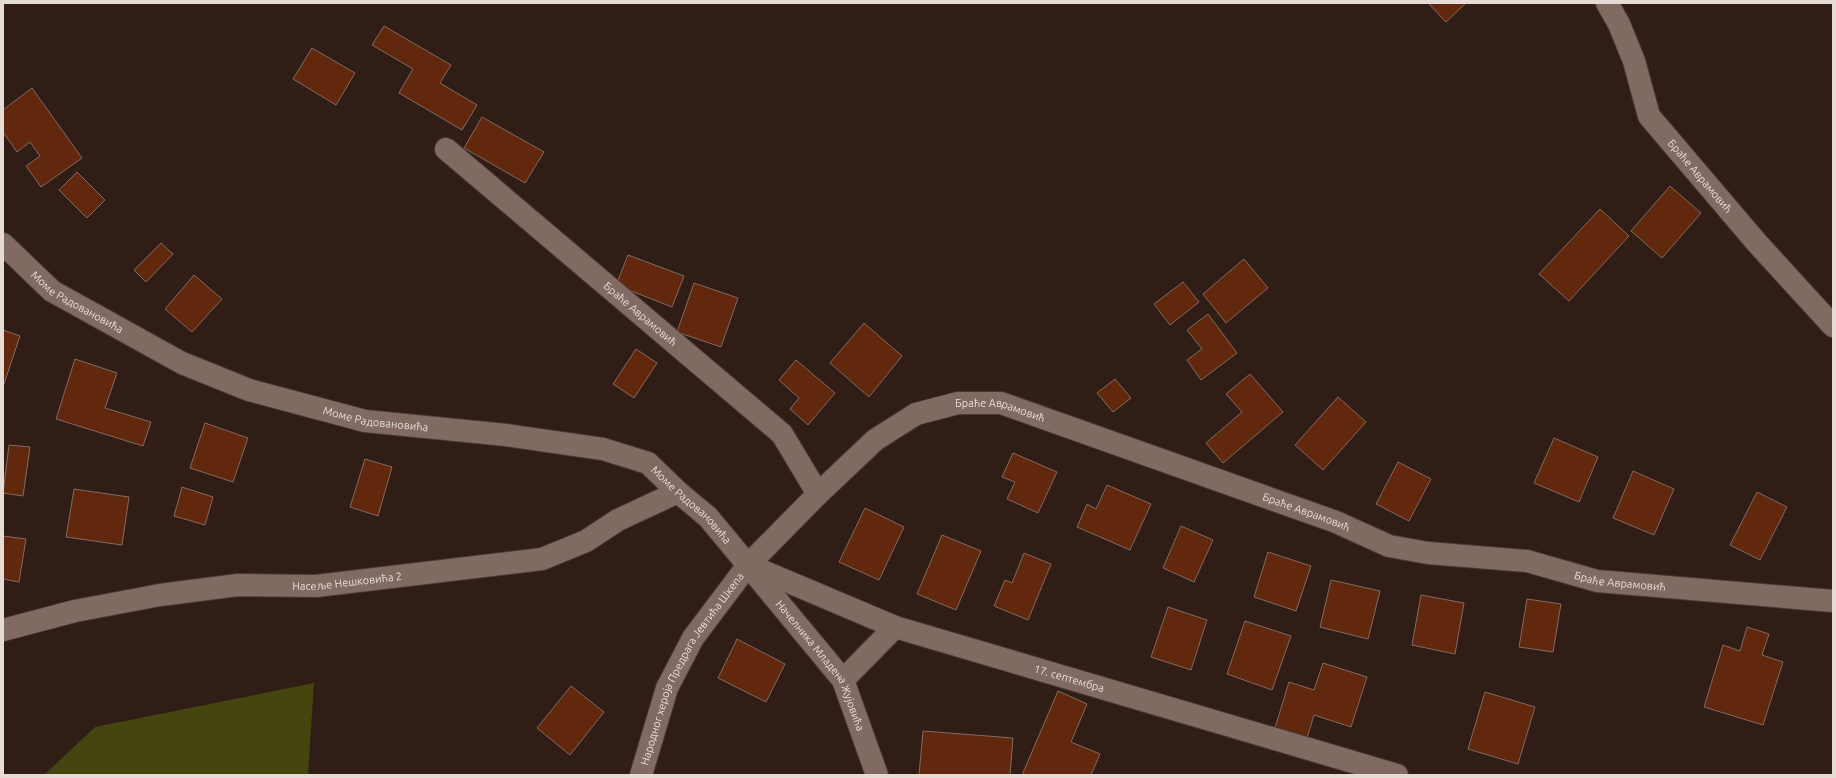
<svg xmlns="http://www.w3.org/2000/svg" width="1836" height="778" font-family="Ubuntu,sans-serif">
	<rect width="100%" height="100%" fill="#2f1d16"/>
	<path fill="#44450f" d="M314,683L308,775H44L95,727Z"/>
	<path fill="#61280e" stroke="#816b62" d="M1428,3H1466L1446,22Z
		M384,26L451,65L440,83L477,105L462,130L399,93L413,69L372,45Z
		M312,48L355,73L336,105L293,79Z
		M32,88L82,158L41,187L26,166L40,156L30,142L17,152L3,132V110Z
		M482,117L544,152L525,183L464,148Z
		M77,172L105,200L87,218L59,190Z
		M1670,186L1701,213L1662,258L1631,231Z
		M1600,209L1629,236L1569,301L1539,274Z
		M161,243L173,254L146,282L134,270Z
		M628,255L684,276L672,307L616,285Z
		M1244,259L1268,288L1226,323L1203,294Z
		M194,275L222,299L192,332L165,309Z
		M1183,282L1199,302L1170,325L1154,304Z
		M694,283L738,298L721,347L677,332Z
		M1208,314L1237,353L1201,380L1187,360L1202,349L1187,330Z
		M864,323L902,356L869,397L830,363Z
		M3,330L20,336L3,387Z
		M636,349L657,363L634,398L613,384Z
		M75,359L117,373L105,408L151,422L143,446L56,419Z
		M796,360L835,393L808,425L790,409L799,398L779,380Z
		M1250,374L1283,412L1223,463L1206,443L1242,412L1226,394Z
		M1115,379L1131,398L1113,412L1097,393Z
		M1338,397L1366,422L1323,470L1295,445Z
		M205,423L248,438L233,482L190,468Z
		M1554,438L1598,457L1579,502L1534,483Z
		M9,445L30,447L23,496L3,493Z
		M1013,453L1057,472L1038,513L1007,499L1015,482L1002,477Z
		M365,459L392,467L378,516L350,507Z
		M1398,462L1431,479L1409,521L1376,504Z
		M1633,471L1674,489L1654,535L1613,518Z
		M1107,485L1151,504L1130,550L1077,527L1087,504L1096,509Z
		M182,487L213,497L205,525L174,516Z
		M74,489L129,497L122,545L66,537Z
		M1757,492L1787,507L1760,560L1730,545Z
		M865,508L904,527L879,580L839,562Z
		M1181,526L1213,540L1194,582L1163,568Z
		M942,535L981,551L956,610L917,594Z
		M3,536L26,539L19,582L3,579Z
		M1268,552L1311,566L1296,611L1254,597Z
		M1024,553L1051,564L1028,620L994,606L1005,580L1012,583Z
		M1331,580L1380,591L1368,639L1320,627Z
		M1421,595L1464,603L1455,654L1412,645Z
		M1527,599L1561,604L1553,652L1519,647Z
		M1168,607L1207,620L1191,670L1151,657Z
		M1245,621L1291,636L1272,690L1227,674Z
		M1747,627L1769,634L1762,655L1783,662L1763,725L1704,707L1723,645L1740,651Z
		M737,639L785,664L766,702L718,678Z
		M1323,663L1367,677L1351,727L1314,715L1307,738L1275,728L1289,682L1314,690Z
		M571,686L604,712L570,755L537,728Z
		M1058,691L1087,704L1071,742L1100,754L1091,775H1022Z
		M1485,692L1535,707L1518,764L1468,749Z
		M923,731L1013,738L1010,775H919Z"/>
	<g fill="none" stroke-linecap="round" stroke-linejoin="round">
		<defs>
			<g id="street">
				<path id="s1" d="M1607,3L1619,24L1634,61L1649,116L1757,243L1833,326"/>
				<path id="s2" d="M446,149L782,434L818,494"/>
				<path id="s3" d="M3,244L52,291L182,363L249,390L365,421L506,435L603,449L648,463L678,492L708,517L843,680L877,775"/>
				<path id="s4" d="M751,566L895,627L1397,775"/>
				<path id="s5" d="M3,630L75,611L160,595L238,585L316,586L542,559L586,541L618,520L678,492"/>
				<path d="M843,680L895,627"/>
				<path id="s6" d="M641,775L667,688L693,638L748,565L818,494L875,440L916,414L958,403H1001L1336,522L1389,546L1428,553L1527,561L1597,581L1833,601"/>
			</g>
		</defs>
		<use href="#street" stroke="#483a36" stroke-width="24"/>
		<use href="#street" stroke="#806a62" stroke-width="22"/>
	</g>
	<g text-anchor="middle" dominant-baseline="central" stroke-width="3.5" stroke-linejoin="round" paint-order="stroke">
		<g font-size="11" fill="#e7dbd6" stroke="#2f1d16">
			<text stroke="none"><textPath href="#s1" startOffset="200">Браће Аврамовић</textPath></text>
			<text stroke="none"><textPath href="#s3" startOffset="95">Моме Радовановића</textPath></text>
			<text stroke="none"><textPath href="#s2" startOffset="255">Браће Аврамовић</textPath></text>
			<text stroke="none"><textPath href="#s6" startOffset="552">Браће Аврамовић</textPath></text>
			<text stroke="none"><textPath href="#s3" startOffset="419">Моме Радовановића</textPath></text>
			<text stroke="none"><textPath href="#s3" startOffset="756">Моме Радовановића</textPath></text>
			<text stroke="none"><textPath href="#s6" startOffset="876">Браће Аврамовић</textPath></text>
			<text stroke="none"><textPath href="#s6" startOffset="1200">Браће Аврамовић</textPath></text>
			<text stroke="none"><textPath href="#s5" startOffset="349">Насеље Нешковића 2</textPath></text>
			<text stroke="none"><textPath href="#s3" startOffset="964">Начелника Младена Жујовића</textPath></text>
			<text stroke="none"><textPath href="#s6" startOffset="119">Народног хероја Предрага Јевтића Шкепа</textPath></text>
			<text stroke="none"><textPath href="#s4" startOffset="338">17. септембра</textPath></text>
		</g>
	</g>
	<rect width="1836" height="778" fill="none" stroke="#e7dbd6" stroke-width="8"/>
</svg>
